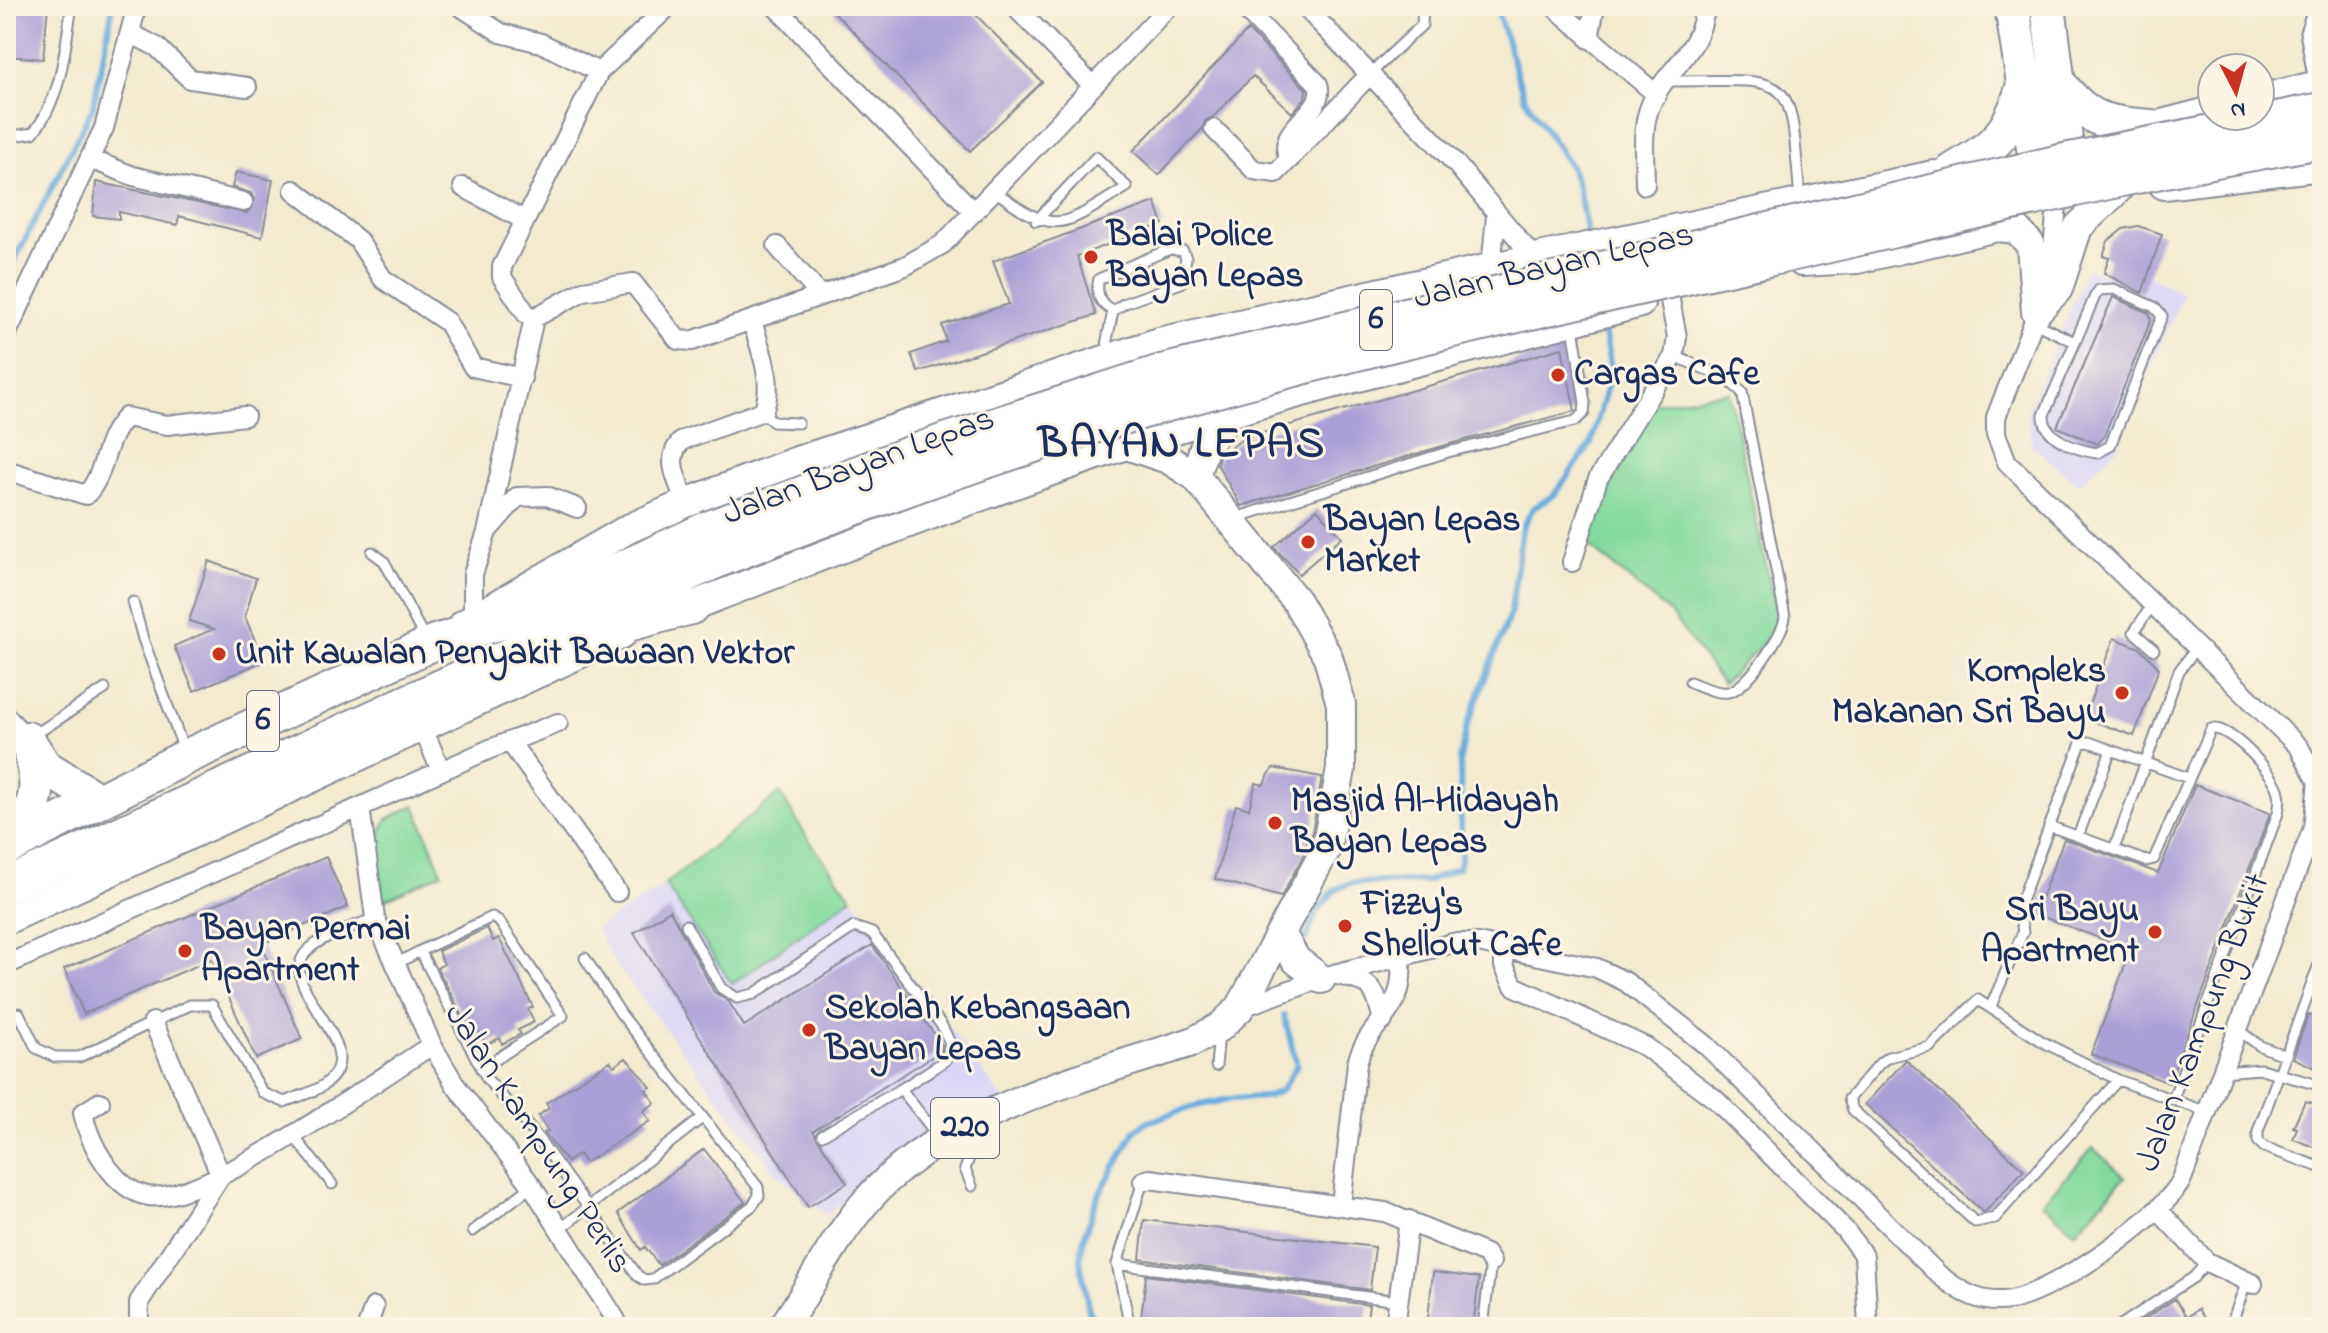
<svg xmlns="http://www.w3.org/2000/svg" width="2328" height="1333" font-family="'Indie Flower',sans-serif">
	<rect width="100%" height="100%" fill="#fcf5e5"/>
	<filter id="ink" filterUnits="userSpaceOnUse"><feTurbulence type="fractalNoise" baseFrequency=".0125" numOctaves="2"/><feDisplacementMap in="SourceGraphic" scale="16" xChannelSelector="R" yChannelSelector="G"/><feConvolveMatrix kernelMatrix="1 2 1 2 8 2 1 2 1" color-interpolation-filters="sRGB"/></filter>
	<filter id="wash" filterUnits="userSpaceOnUse"><feTurbulence type="fractalNoise" baseFrequency=".006" numOctaves="4" result="noise"/><feDisplacementMap in="SourceGraphic" scale="32" xChannelSelector="R" yChannelSelector="G"/><feGaussianBlur stdDeviation="1.8" result="paint"/><feColorMatrix in="noise" values="0 0 0 0 0 0 0 0 0 0 0 0 0 0 0 0 0 1.4 0 .05"/><feComposite in="paint" operator="in"/></filter>
	<g filter="url(#wash)">
		<rect width="100%" height="100%" fill="#f3ead0"/>
		<path fill="#dad6f7" d="M2087,268L2141,291L2148,275L2183,294L2116,449L2078,485L2032,445L2027,412Z
			M780,793L806,836L1004,1100L887,1163L827,1215L776,1173L613,961L596,929L674,879Z"/>
		<path fill="#81d99e" stroke="#4e847e" stroke-width="2" d="M1729,392L1779,627L1723,684L1670,613L1586,543C1595,491 1624,448 1653,404Z
			M780,793L806,836L852,898L732,984L665,884Z
			M415,805L442,873L383,901L377,840L387,819Z
			M2093,1148L2125,1177L2075,1232L2042,1203Z"/>
		<g fill="none" stroke-linecap="round" stroke-linejoin="round">
			<path stroke="#6baadd" stroke-width="6" d="M1496,6L1524,97L1570,166L1577,183L1588,238
				M6,277L93,107L113,6
				M1306,939L1316,912L1335,890L1350,883L1427,881L1458,868L1461,860L1460,758L1467,726L1511,611L1522,528L1533,508L1554,495L1591,444L1611,371L1602,320
				M1092,1327L1080,1260L1084,1237L1097,1198L1135,1131L1145,1123L1195,1106L1229,1099L1266,1097L1281,1091L1297,1065L1284,1016"/>
		</g>
		<g id="blocks">
			<path fill="#aba0d5" d="M6,6H48L43,59L6,56Z
				M828,6H967L1042,82L970,151Z
				M1248,30L1306,89L1305,98L1292,113L1253,76L1213,117L1205,121L1202,129L1159,175L1133,151Z
				M236,172L273,180L262,237L179,216L177,225L119,212V219L93,216L96,182L247,213L255,199L251,193L232,187Z
				M1155,202L1163,224L1077,256L1096,315L918,372L911,354L946,341L942,325L1009,304L993,261Z
				M2138,226L2162,234L2142,293L2104,273L2109,258L2103,256L2108,241L2123,229Z
				M2113,297L2149,313L2151,320L2104,436L2097,444L2057,427Z
				M1562,348L1575,411L1446,445L1241,506L1217,464L1219,456L1244,438Z
				M1317,509L1342,537L1299,574L1274,547Z
				M209,561L256,578L245,617L264,661L194,691L174,646L214,629L189,621Z
				M2114,638L2140,648L2159,668L2134,736L2084,718Z
				M1273,768L1322,777L1311,837L1308,836L1303,856L1281,897L1215,879L1236,805L1249,809L1256,783L1263,785Z
				M2195,785L2270,813L2169,1083L2091,1054L2131,950L2035,914L2064,839L2158,873Z
				M326,857L348,907L261,944L302,1039L256,1059L212,959L84,1014L64,969Z
				M670,910L714,992L729,1002L744,1026L872,945L942,1045L941,1051L813,1131L847,1183L808,1207L634,933Z
				M487,928L493,941L499,938L519,978L533,1007L528,1009L534,1022L518,1030L521,1034L502,1044L500,1038L485,1045L479,1032L473,1035L437,968L444,964L438,951Z
				M2308,1015L2322,1020V1071L2293,1058Z
				M626,1058L651,1087L646,1090L655,1103L643,1111L650,1121L585,1163L579,1154L567,1162L544,1133L548,1131L538,1116L549,1108L546,1103L610,1061L614,1066Z
				M1906,1060L2024,1170L1984,1213L1865,1104Z
				M2305,1101L2322,1106V1150L2293,1139L2297,1128L2293,1127Z
				M704,1149L745,1202L659,1265L645,1247L641,1250L618,1213Z
				M1144,1220L1375,1247L1370,1290L1140,1259Z
				M1433,1272L1479,1278L1473,1327H1427Z
				M1146,1275L1369,1305L1366,1327H1140Z
				M2175,1299L2187,1317L2198,1309L2210,1327H2132Z"/>
		</g>
	</g>
	<g filter="url(#ink)">
		<use href="#blocks" fill-opacity="0" stroke="#878c97" stroke-width="2"/>
		<g fill="none" stroke-linecap="round" stroke-linejoin="round">
			<defs>
				<path id="lane" d="M2314,6L2305,32L2314,82
					M1371,73L1422,25L1423,6
					M1668,81C1798,80 1789,69 1800,200
					M6,137L33,133C63,97 64,50 72,6
					M994,190C1058,239 1062,226 1127,187L1096,157L1036,221
					M2114,289L2154,307L2162,316L2110,446L2097,453C2076,450 2043,438 2044,415L2095,296L2099,290Z
					M2032,322L2075,342
					M1110,354L1107,340L1113,311L1125,303L1181,283L1186,258L1183,251L1170,249L1099,279C1095,294 1100,304 1113,311
					M1674,356L1724,377L1742,392L1785,617C1784,634 1746,690 1728,692C1716,694 1701,686 1690,682
					M763,411L773,422L798,423
					M1235,518L1448,452L1575,421L1584,413L1585,403L1573,326
					M372,552L384,561L425,639
					M133,602L143,639L184,750
					M2154,602L2134,632L2154,650
					M34,735L105,689
					M2049,826L2146,861L2154,859L2211,729C2229,725 2276,774 2279,793C2281,800 2279,806 2278,813L2173,1099
					M2078,836L2111,750
					M2114,849L2179,671L2198,646
					M686,925L721,988L737,998L754,994L854,927L872,933L942,1026L950,1043L946,1060L901,1089L940,1139
					M2322,956L2258,1131V1141L2264,1147L2322,1168
					M394,965L420,951
					M1991,1006L2023,932L2019,907L2081,743L2089,742L2188,778
					M19,1013L36,1048L55,1057H79L190,1005H212L263,1093L284,1102C296,1097 313,1093 324,1085C377,1045 270,988 308,950C325,934 354,927 375,918
					M2237,1029L2260,1046L2286,1056
					M1216,1066L1219,1034
					M481,1069L563,1016L499,921L492,917L420,951L487,1079L535,1134L638,1276L645,1280L653,1279L752,1206L759,1196L758,1187L621,1014L585,958
					M2221,1072L2261,1069L2322,1086
					M2118,1080L2043,1042L1978,1000L1930,1047L1888,1057L1880,1063L1849,1099L1853,1110L1975,1222L1995,1218L2118,1080L2207,1112
					M292,1134L332,1184
					M822,1135L901,1089
					M972,1186L965,1169L970,1156L984,1137L977,1125
					M560,1229L702,1118
					M473,1231L532,1186
					M1117,1264L1398,1301
					M17,1327L18,1325
					M1130,1327L1117,1264L1143,1181
					M1483,1327L1491,1262
					M2118,1327L2194,1277L2207,1262
					M2233,1327V1319L2247,1281"/>
				<path id="street" d="M460,6L501,33L541,43L599,72
					M775,6L974,212
					M1014,6L1092,85
					M1242,6L1318,84C1328,114 1271,128 1290,159
					M1304,6L1456,164L1534,258
					M1553,6L1657,95
					M130,33L157,47L190,79L247,87
					M1589,39L1595,6
					M1214,129L1254,170L1276,173L1371,73
					M90,159L133,176L243,202
					M1645,185C1645,161 1641,132 1649,109C1663,69 1701,56 1705,6
					M463,187L524,220
					M294,190L358,240L383,279L447,322L473,367L522,378
					M777,246L819,294
					M1491,267L1496,216
					M2051,275L2057,203
					M534,318L583,291L633,283L678,340L692,341L905,266L943,244L1169,6
					M534,318L527,315L502,277V267L599,72L669,6
					M6,335L104,128L137,6
					M6,470L86,495C108,471 102,441 126,417L167,425L245,416
					M686,503C678,481 663,457 683,440L763,411C776,382 759,348 752,320
					M489,529L517,497L547,496L577,508
					M1572,562L1598,479L1674,356L1677,337L1669,295
					M473,618V574L487,532L534,318
					M6,716L27,739
					M422,726L441,771
					M510,742L617,892
					M360,807L375,918L432,1045L456,1086L532,1186L616,1320
					M1504,947V966L1514,986L1646,1047L1715,1099L1845,1230L1864,1256L1868,1327
					M6,965L490,749L558,723
					M1337,975C1371,982 1375,986 1383,1021
					M1240,1008L1334,974L1453,943H1478L1597,968L1626,982L1706,1045L1938,1274C1960,1292 1981,1305 2010,1300C2053,1293 2164,1217 2182,1179L2313,828L2318,782L2299,747L2007,462L1996,434V417L2041,303
					M100,1102L83,1113C89,1143 114,1190 148,1196C203,1206 379,1078 432,1045
					M1143,1181L1150,1179L1385,1212L1486,1254L1491,1262
					M1341,1205L1357,1063C1369,1017 1409,1015 1400,955
					M2159,1211L2207,1262L2253,1284
					M139,1327V1302L221,1175L153,1022
					M367,1327L374,1307
					M1395,1327L1409,1220"/>
				<path id="primary" d="M2260,99L2322,84
					M2131,132L2212,111
					M2164,185L2322,166
					M1802,262L1857,259L1997,227L2016,229L2031,245L2036,312
					M2036,312L2058,289L2078,227L2117,190
					M1195,476L1204,448L1230,413
					M672,614C822,555 973,497 1126,445C1295,389 1469,350 1640,303
					M464,624L628,529L686,503L794,462L1159,342L1534,258L1934,175
					M6,920L622,634
					M1281,933L1296,960L1321,979
					M783,1327C811,1287 832,1242 863,1205C938,1114 1084,1077 1192,1042L1220,1027L1240,1008L1326,849L1341,769V704L1328,657L1297,602L1195,476L1168,459L1127,445"/>
				<path id="highway" d="M2012,6L2035,154L2051,192
					M2048,6L2066,147L2063,187
					M2057,81C2087,121 2103,123 2151,127
					M1951,172C1994,146 2008,137 2023,88
					M595,633L691,607
					M30,744L44,766L99,801
					M13,844C39,799 43,790 27,739
					M6,848L186,757L435,642L518,617L707,529
					M6,886L718,560"/>
			</defs>
			<use href="#lane" stroke="#878c97" stroke-width="13"/>
			<use href="#street" stroke="#878c97" stroke-width="22"/>
			<use href="#primary" stroke="#878c97" stroke-width="32"/>
			<use href="#highway" stroke="#878c97" stroke-width="38"/>
			<use href="#lane" stroke="#fff" stroke-width="9"/>
			<use href="#street" stroke="#fff" stroke-width="18"/>
			<use href="#primary" stroke="#fff" stroke-width="28"/>
			<use href="#highway" stroke="#fff" stroke-width="34"/>
			<defs>
				<path id="highway-bridge" d="M707,529L939,443L1161,372L2060,162L2322,110
					M718,560C852,507 989,457 1127,416C1335,353 1548,308 1759,261C1946,219 2133,172 2322,141"/>
			</defs>
			<use href="#highway-bridge" stroke="#878c97" stroke-width="38" stroke-linecap="butt"/>
			<use href="#highway-bridge" stroke="#fff" stroke-width="34"/>
		</g>
	</g>
	<g fill="#c8321e" stroke="#fcf5e5" stroke-width="3">
		<circle cx="1091" cy="257" r="8"/>
		<circle cx="1558" cy="375" r="8"/>
		<circle cx="1308" cy="542" r="8"/>
		<circle cx="219" cy="654" r="8"/>
		<circle cx="2122" cy="693" r="8"/>
		<circle cx="1275" cy="823" r="8"/>
		<circle cx="1345" cy="926" r="8"/>
		<circle cx="2155" cy="932" r="8"/>
		<circle cx="185" cy="951" r="8"/>
		<circle cx="809" cy="1030" r="8"/>
	</g>
	<g text-anchor="middle" dominant-baseline="central" stroke-width="6" stroke-linejoin="round" paint-order="stroke">
		<g fill="#fcf5e5" stroke="#5e6a86" stroke-width="2">
			<rect x="1360" y="290" width="32" height="60" rx="6"/>
			<rect x="247" y="691" width="32" height="60" rx="6"/>
			<rect x="931" y="1098" width="68" height="60" rx="6"/>
		</g>
		<g font-size="34" font-weight="bold" fill="#1b2f5e">
			<text x="1376" y="320">6</text>
			<text x="263" y="721">6</text>
			<text x="965" y="1128">220</text>
		</g>
		<g font-size="36" font-weight="bold" fill="#1b2f5e" stroke="#fcf5e5" text-anchor="start">
			<text x="1107" y="236">Balai Police<tspan x="1107" dy="41">Bayan Lepas</tspan></text>
			<text x="1574" y="375">Cargas Cafe</text>
			<text x="1324" y="521">Bayan Lepas<tspan x="1324" dy="41">Market</tspan></text>
			<text x="235" y="654">Unit Kawalan Penyakit Bawaan Vektor</text>
			<text x="2106" y="672" text-anchor="end">Kompleks<tspan x="2106" dy="41">Makanan Sri Bayu</tspan></text>
			<text x="1291" y="802">Masjid Al-Hidayah<tspan x="1291" dy="41">Bayan Lepas</tspan></text>
			<text x="1361" y="905">Fizzy's<tspan x="1361" dy="41">Shellout Cafe</tspan></text>
			<text x="2139" y="911" text-anchor="end">Sri Bayu<tspan x="2139" dy="41">Apartment</tspan></text>
			<text x="201" y="930">Bayan Permai<tspan x="201" dy="41">Apartment</tspan></text>
			<text x="825" y="1009">Sekolah Kebangsaan<tspan x="825" dy="41">Bayan Lepas</tspan></text>
		</g>
		<g font-size="36" fill="#1b2f5e" stroke="#fcf5e5">
			<text transform="translate(1554 267) rotate(-13)">Jalan Bayan Lepas</text>
			<text transform="translate(859 467) rotate(-20)">Jalan Bayan Lepas</text>
			<text transform="translate(2204 1023) rotate(-69)">Jalan Kampung Bukit</text>
			<text transform="translate(537 1139) rotate(57)">Jalan Kampung Perlis</text>
		</g>
		<g font-size="44" font-weight="bold" letter-spacing="2" fill="#1b2f5e" stroke="#fcf5e5">
			<text x="1182" y="445">BAYAN LEPAS</text>
		</g>
	</g>
	<rect width="2328" height="1333" fill="none" stroke="#fcf5e5" stroke-width="32"/>
	<g transform="translate(2236 92) rotate(174)"><circle r="38" fill="#fcf5e5" stroke="#a2a6af" stroke-width="2"/>
	<path d="M0-6L14 30L0 20L-14 30Z" fill="#c8321e"/>
	<text y="-12" font-size="22" font-weight="bold" text-anchor="middle" fill="#1b2f5e">N</text>
	</g>
</svg>
